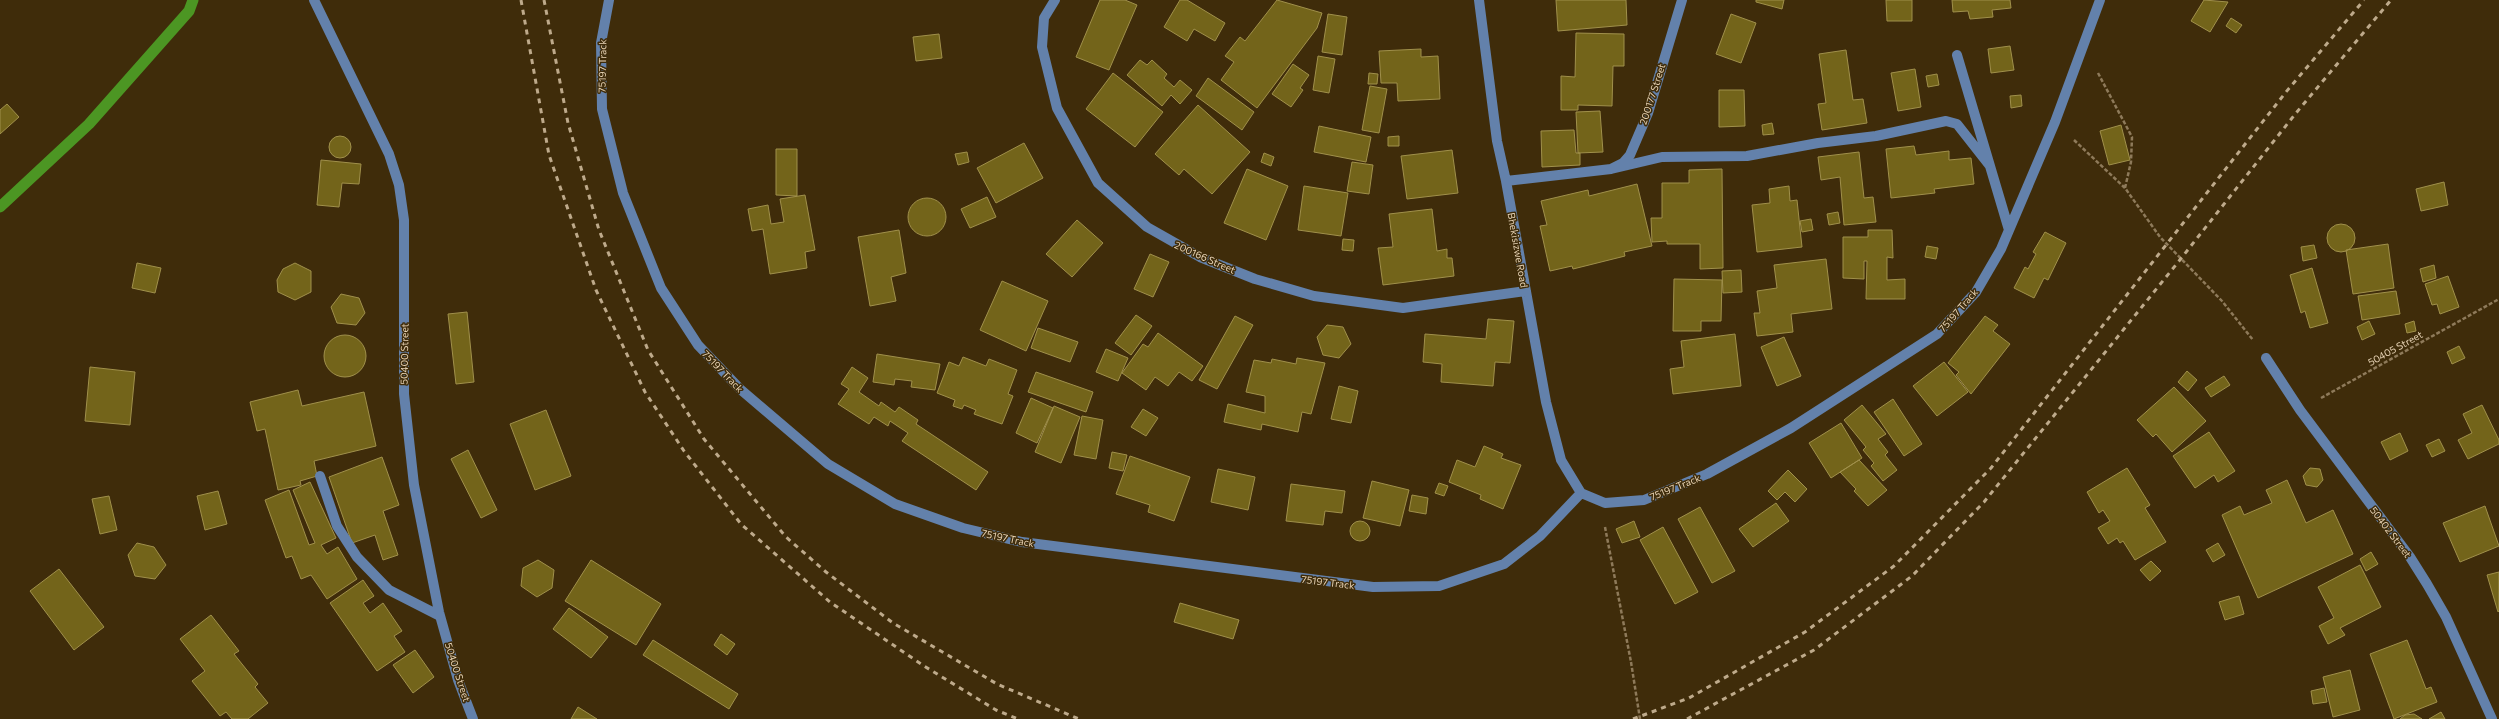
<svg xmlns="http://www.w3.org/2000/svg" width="2499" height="719" font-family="Commissioner,sans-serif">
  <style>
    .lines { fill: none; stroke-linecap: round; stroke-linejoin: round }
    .stream { stroke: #4c9623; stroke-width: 11 }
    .building { fill: #73641a; stroke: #a0904b }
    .path { stroke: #8e7a5a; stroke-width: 2.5; stroke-dasharray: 4 2; stroke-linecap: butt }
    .minor { stroke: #6381ab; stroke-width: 10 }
    .rail { stroke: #beaa8b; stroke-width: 3; stroke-dasharray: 5 5; stroke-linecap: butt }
    .path-bridge { stroke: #8e7a5a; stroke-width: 2.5; stroke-dasharray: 4 2; stroke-linecap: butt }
    .labels { text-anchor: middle; stroke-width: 3; stroke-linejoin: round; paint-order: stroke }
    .street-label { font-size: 10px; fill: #e7d3b5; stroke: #3f2c0a }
  </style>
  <rect width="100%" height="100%" fill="#3f2c0a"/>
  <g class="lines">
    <!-- stream -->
    <path class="stream" d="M0 207 89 124 189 11 193 0"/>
  </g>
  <!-- building -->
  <path class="building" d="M1100 0H1125L1137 5 1109 70 1076 57Z
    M1180 0H1187L1225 23 1215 41 1194 29 1187 41 1164 27Z
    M1277 0 1322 13 1317 28 1257 108 1221 80 1234 62 1225 56 1240 37 1245 41Z
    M1556 0H1626L1627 25 1558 31Z
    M1756 0H1784L1782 9 1756 2Z
    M1886 0H1912V21H1887Z
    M1952 0H2010L2011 8 1992 10 1993 17 1970 19 1968 11 1953 12Z
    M2204 0 2228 2 2210 32 2191 21Z
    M1328 14 1347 17 1342 55 1322 52Z
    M1731 14 1756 23 1741 63 1716 54Z
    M2231 18 2242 25 2236 33 2226 26Z
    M1576 33 1624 34V66H1613L1612 106 1578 105V110H1561V76L1575 77Z
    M939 34 942 58 916 61 913 37Z
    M2010 46 2014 70 1991 73 1988 49Z
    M1421 49V57L1438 56 1440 99 1398 101 1397 83H1381L1379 51Z
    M1846 50 1853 100 1863 99 1867 123 1822 130 1818 104 1826 103 1819 54Z
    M1318 56 1335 59 1329 93 1313 90Z
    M1140 60 1147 65 1152 60 1167 74 1164 78 1174 87 1180 80 1192 90 1180 104 1171 95 1162 106 1127 75Z
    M1293 64 1309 75 1300 88 1303 90 1291 107 1272 94Z
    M1915 69 1921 107 1898 111 1891 73Z
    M1113 73 1163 112 1135 147 1086 109Z
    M1369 73 1378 74 1377 84H1368Z
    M1937 74 1939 85 1928 87 1926 76Z
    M1208 78 1254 112 1242 130 1196 96Z
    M1370 86 1387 89 1379 133 1362 130Z
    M1719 90H1744L1745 126 1719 127Z
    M2021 95 2022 106 2011 108 2010 96Z
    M7 104 19 117 0 134V110Z
    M1198 105 1250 152 1212 194 1184 169 1179 175 1155 154Z
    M1600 111 1603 152 1578 153 1576 112Z
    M1772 123 1774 134 1763 135 1762 125Z
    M2121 125 2130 160 2109 165 2100 131Z
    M1319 126 1371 137 1366 162 1314 152Z
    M1574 130 1576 153H1580V165L1542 167 1541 131Z
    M1399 136V146H1388V137Z
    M329 147a11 11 0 1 1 22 0a11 11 0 1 1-22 0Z
    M1024 143 1043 178 996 203 977 168Z
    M1914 146 1916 155 1949 151V160L1971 158 1974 184 1934 189 1935 193 1891 198 1886 149Z
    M776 149H797V196L776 195Z
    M1452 150 1458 193 1407 199 1401 156Z
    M967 152 969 162 958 165 955 154Z
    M1859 152 1864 198 1873 197 1876 222 1844 225 1840 177 1821 180 1818 157Z
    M1264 153 1274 157 1271 166 1261 162Z
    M321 160 361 164 359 184 342 183 339 207 317 205Z
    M1352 162 1373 165 1369 194 1347 191Z
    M1247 169 1288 186 1266 240 1224 223Z
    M1722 169 1723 268 1700 269V244H1667V241L1652 242 1651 218H1662V183H1689V170Z
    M2444 182 2448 205 2421 211 2416 189Z
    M1637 184 1652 246 1624 252 1625 256 1573 269 1572 266 1550 271 1540 226 1547 225 1541 201 1588 190 1589 196Z
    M1304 186 1348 193 1341 236 1298 230Z
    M1789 186 1790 201 1797 200 1802 247 1757 252 1752 205 1770 203 1769 189Z
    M805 195 815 250 805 252 807 268 770 274 763 229 752 231 748 209 768 205 771 224 784 222 780 199Z
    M987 197 996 217 970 228 961 209Z
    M908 217a19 19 0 1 1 38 0a19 19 0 1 1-38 0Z
    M1432 209 1437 251 1447 249V258H1452L1454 276 1383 285 1378 248 1393 247 1389 214Z
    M1838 212 1840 223 1829 225 1827 214Z
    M1811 219 1813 230 1802 232 1800 221Z
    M1077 220 1103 243 1072 277 1046 254Z
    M2327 238a14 14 0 1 1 28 0a14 14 0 1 1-28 0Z
    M899 230 906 273 891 277 896 301 870 306 858 237Z
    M1868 230H1892L1893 258 1887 257V280L1905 279V299H1866L1867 261H1864V279L1843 278V237H1868Z
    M2045 232 2066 243 2048 280 2044 278 2034 298 2014 288 2025 267 2028 269 2036 254 2033 252Z
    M1343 239 1354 240 1353 251 1342 250Z
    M2388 244 2394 288 2353 294 2346 250Z
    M2314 245 2317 258 2303 261 2301 247Z
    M1927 246 1938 248 1936 259 1925 257Z
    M1150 254 1169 262 1153 297 1134 289Z
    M1826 259 1832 309 1791 314 1793 332 1757 336 1754 313H1760L1757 291 1777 288 1774 265Z
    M137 263 161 268 155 293 132 288Z
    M295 263 311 271V292L295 300 278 292 277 280 283 269Z
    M2434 265 2436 278 2423 282 2420 269Z
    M2312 268 2328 323 2310 328 2305 311 2301 313 2290 275Z
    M1741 270 1742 292 1723 293 1722 271Z
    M2448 276 2459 307 2440 314 2437 304 2432 305 2425 284Z
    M1674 279 1722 280 1721 321H1701V331H1673Z
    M1002 281 1048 301 1026 351 980 330Z
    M2396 291 2400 314 2362 320 2358 296Z
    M341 294 359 298 365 313 356 325 337 323 331 307Z
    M467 312 474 382 456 384 448 314Z
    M1136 315 1152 326 1131 355 1115 343Z
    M1235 316 1253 325 1217 389 1199 380Z
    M1985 316 1998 325 1993 331 2010 344 1971 394 1956 375 1959 372 1948 363Z
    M1488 319 1514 321 1510 363 1495 362 1493 386 1441 382 1442 364 1423 362 1425 334 1486 339Z
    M2369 321 2375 334 2362 340 2357 327Z
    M2414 321 2416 331 2407 333 2405 324Z
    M1327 325 1343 327 1351 344 1339 358 1323 355 1317 337Z
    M1038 328 1078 342 1070 362 1031 348Z
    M1158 333 1203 366 1192 381 1179 372 1168 386 1155 377 1146 390 1122 373 1143 344 1148 347Z
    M1735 334 1741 386 1673 394 1670 369 1684 367 1681 341Z
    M324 356a21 21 0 1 1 42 0a21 21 0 1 1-42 0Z
    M1784 337 1801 376 1777 386 1761 347Z
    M2459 346 2465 358 2452 364 2447 352Z
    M1106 349 1128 358 1118 381 1096 372Z
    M877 354 940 364 935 390 911 387 912 381 895 379 894 385 873 382Z
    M963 357 986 366 989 359 1017 370 1008 394 1013 396 1002 424 974 414 976 410 964 405 962 409 953 406 955 400 937 393 949 362 959 366Z
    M1297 358 1325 363 1311 414 1302 412 1298 432 1262 424 1261 430 1224 422 1228 404 1265 413V396L1246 392 1254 360 1271 363 1272 359 1296 364Z
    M1944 362 1968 392 1937 416 1913 386Z
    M90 367 135 372 130 425 85 421Z
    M852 367 868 378 859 392 879 406 881 402 895 412 899 407 918 420 916 424 988 472 976 490 902 441 908 433 890 421 888 426 874 417 869 424 838 404 849 389 841 384Z
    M2187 371 2197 380 2188 391 2178 382Z
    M1036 372 1093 392 1086 412 1028 392Z
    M2224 376 2230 385 2211 397 2205 388Z
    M1339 386 1358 391 1351 423 1331 419Z
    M2174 387 2206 421 2172 452 2156 434 2153 437 2137 420Z
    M298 390 302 406 364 392 376 446 314 461 317 476 300 481 301 485 278 490 265 429 257 431 250 402Z
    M1031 398 1053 408 1037 443 1016 433Z
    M1893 399 1922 444 1904 456 1874 412Z
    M1862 405 1886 434 1878 439 1888 452 1885 455 1897 470 1883 481 1871 466 1874 463 1863 450 1866 447 1844 420Z
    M2482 405 2499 440V444L2468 459 2458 440 2472 433 2463 414Z
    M1054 406 1080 417 1061 463 1035 452Z
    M1143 409 1158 418 1146 436 1131 427Z
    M546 410 571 476 535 490 510 424Z
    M1082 416 1103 420 1096 459 1074 455Z
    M1841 423 1862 458 1831 478 1809 443Z
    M2209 432 2235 471 2218 482 2214 475 2195 488 2173 456Z
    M2400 433 2408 451 2390 460 2381 442Z
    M2439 439 2445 451 2432 457 2426 445Z
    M1484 446 1503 454 1501 458 1521 465 1503 509 1480 499 1481 495 1449 482 1457 460 1475 467Z
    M468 450 497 510 481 518 451 459Z
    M1112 452 1127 455 1123 471 1109 468Z
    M1130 456 1190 477 1174 521 1148 512 1150 505 1116 494Z
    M382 457 399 505 383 511 398 555 383 560 375 535 352 543 329 477Z
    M1859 460 1887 490 1868 506 1854 491 1856 489 1840 472Z
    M2127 468 2150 505 2145 508 2166 542 2135 560 2123 541 2120 543 2117 538 2108 544 2098 528 2110 521 2103 510 2099 513 2087 492Z
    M2310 468 2320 469 2323 480 2317 487 2306 485 2303 476Z
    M1218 469 1255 477 1248 510 1211 502Z
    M1788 470 1807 489 1795 502 1785 492 1777 500 1768 491Z
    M2287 480 2306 523 2333 510 2353 554 2258 598 2222 515 2240 506 2244 515 2272 503 2266 490Z
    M1372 481 1409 490 1400 526 1363 518Z
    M310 482 336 538 321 545 327 554 338 547 357 579 327 599 311 575 301 579 292 556 286 558 265 500 289 490 309 545 315 543 293 490Z
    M1439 483 1448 486 1444 496 1435 493Z
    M1291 484 1345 491 1342 513 1325 511 1323 525 1286 521Z
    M218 491 227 524 205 530 197 496Z
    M1412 495 1428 498 1426 514 1409 511Z
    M109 496 117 530 100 534 92 499Z
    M1776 503 1789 521 1753 547 1739 529Z
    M2485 506 2499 546 2460 562 2443 523Z
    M1700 507 1735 571 1712 583 1678 519Z
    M1350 531a10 10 0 1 1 20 0a10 10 0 1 1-20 0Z
    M1634 521 1640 537 1622 543 1616 529Z
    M1663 527 1698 592 1675 604 1640 540Z
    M137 543 154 547 166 565 155 579 135 576 128 555Z
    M2218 543 2225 555 2213 562 2206 550Z
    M2371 552 2378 564 2366 571 2360 559Z
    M538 560 554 570 552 588 537 597 521 586 523 568Z
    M591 560 661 604 636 645 565 601Z
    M2151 561 2161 571 2150 581 2140 570Z
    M2360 565 2381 607 2340 628 2345 635 2328 644 2319 626 2334 618 2318 587Z
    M59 569 104 627 74 650 30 591Z
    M2499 572V611L2498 612 2487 575Z
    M363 580 374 596 363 603 370 613 383 603 402 631 394 636 405 652 377 671 330 603Z
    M2239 596 2244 614 2225 620 2219 602Z
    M1180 603 1239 620 1233 639 1174 622Z
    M569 608 608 637 591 658 553 629Z
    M211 615 239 651 234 654 258 684 255 687 268 703 248 719H232L226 712 220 716 192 681 205 671 180 639Z
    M721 634 735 644 727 655 714 645Z
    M653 640 738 694 729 709 643 655Z
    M2407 640 2426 689 2431 687 2437 702 2394 719 2370 654Z
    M415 650 434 677 413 693 393 665Z
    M2350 670 2360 710 2333 717 2323 677Z
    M2324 688 2327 702 2313 704 2311 691Z
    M578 707 597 719H571Z
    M2441 712 2445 719H2429Z
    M2414 714 2422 719H2400L2405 715Z"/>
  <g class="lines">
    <!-- path -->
    <path class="path" d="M2098 73 2132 137 2131 162 2125 188
      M2074 140 2125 188 2160 237 2222 301 2253 340
      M2321 398 2499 299
      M1605 527 1631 662"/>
    <!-- minor -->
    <path class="minor" d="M314 0 389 154 399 185 404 220V394L414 485 439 612 458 680 473 719
      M609 0 601 43 602 109 623 193 661 288 698 345 740 389 828 464 895 504 963 528 1022 542 1373 587 1439 586 1504 564 1540 536 1581 493
      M1055 0 1044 18 1042 47 1057 108 1098 183 1147 227 1200 257 1255 279 1314 296 1403 308 1526 291
      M1479 0 1497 141 1506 181 1546 402 1561 460 1581 493
      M1957 55 2009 230
      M1611 169 1662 157 1747 156 1818 143 1876 136 1946 121 1957 124 1990 166
      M1506 181 1611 169 1623 163 1630 155 1648 113 1682 0
      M2266 358 2300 410 2410 557 2427 584 2446 617 2492 719
      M320 476 337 526 357 557 389 590 440 616
      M1581 493 1605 503 1644 500 1707 474 1791 428 1937 334 1976 292 2001 249 2055 122 2100 0"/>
    <!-- rail -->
    <path class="rail" d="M521 0 549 155 596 290 645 392 684 451 741 524 830 602 924 666 996 710 1018 719
      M544 0 568 123 599 230 648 350 704 439 786 537 826 572 893 623 997 684 1079 719
      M1633 719 1689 698 1805 632 1894 566 1991 468 2286 92 2364 0
      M1687 719 1814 650 1912 576 1984 502 2179 261 2296 113 2391 0"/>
    <!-- path-bridge -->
    <path class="path-bridge" d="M1631 662 1640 719"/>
  </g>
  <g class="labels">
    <!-- street labels -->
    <g class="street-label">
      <text transform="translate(602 66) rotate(-89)" y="4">75197 Track</text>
      <text transform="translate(1652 94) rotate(-72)" y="4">200177 Street</text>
      <text transform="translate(1518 250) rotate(80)" y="4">Bhekisizwe Road</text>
      <text transform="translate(1205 257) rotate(24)" y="4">200166 Street</text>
      <text transform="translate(1958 310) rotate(-49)" y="4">75197 Track</text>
      <text transform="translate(2395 348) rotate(-29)" y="4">50405 Street</text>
      <text transform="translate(404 354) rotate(-89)" y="4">50400 Street</text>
      <text transform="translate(723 371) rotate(46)" y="4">75197 Track</text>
      <text transform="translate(1675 487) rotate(-22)" y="4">75197 Track</text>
      <text transform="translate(2391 532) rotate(53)" y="4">50402 Street</text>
      <text transform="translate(1008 538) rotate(12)" y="4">75197 Track</text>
      <text transform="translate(1328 582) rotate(7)" y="4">75197 Track</text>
      <text transform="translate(458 672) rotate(72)" y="4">50400 Street</text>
    </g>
  </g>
</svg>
